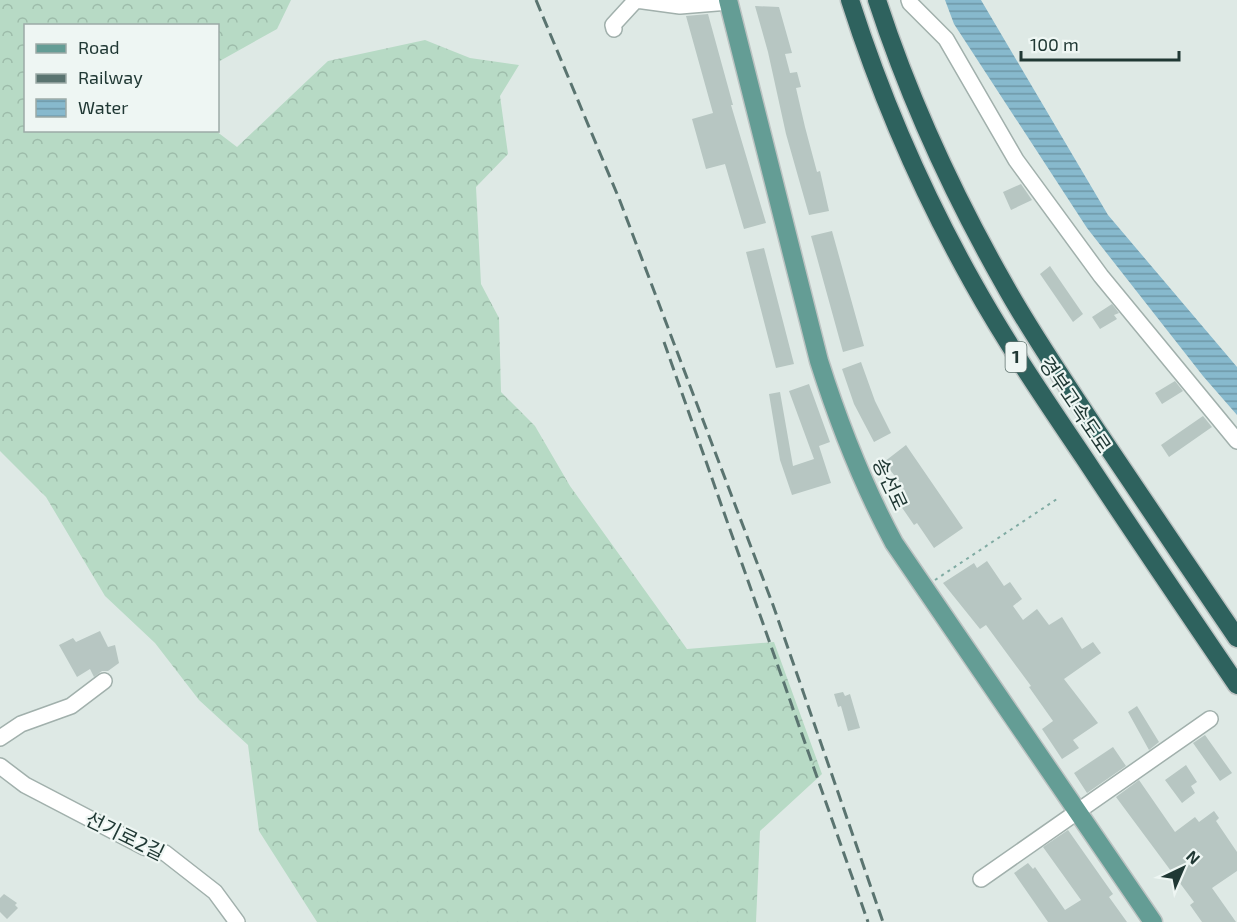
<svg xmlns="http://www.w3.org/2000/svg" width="1237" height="922" font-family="'Exo 2','Noto Sans KR',sans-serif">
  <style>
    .forest { fill: url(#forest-crowns) }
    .water { fill: url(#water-rules) }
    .building { fill: #b7c6c2 }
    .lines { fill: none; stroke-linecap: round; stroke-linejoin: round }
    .minor-casing { stroke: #a1b0ac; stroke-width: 18 }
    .major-casing { stroke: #bcc3c2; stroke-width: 21 }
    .highway-casing { stroke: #bcc3c2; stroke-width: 21 }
    .path { stroke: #80aba3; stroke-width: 2; stroke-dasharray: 3 4.5; stroke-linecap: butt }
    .minor { stroke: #fff; stroke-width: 15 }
    .major { stroke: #649d95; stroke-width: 18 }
    .highway { stroke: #2e625e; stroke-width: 18 }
    .rail { stroke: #5a7470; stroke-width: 3; stroke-dasharray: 12 6; stroke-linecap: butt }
    .labels { text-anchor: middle; stroke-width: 4.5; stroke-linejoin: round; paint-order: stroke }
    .shield { fill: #eef6f3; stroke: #5e716d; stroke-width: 1.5 }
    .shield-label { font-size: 18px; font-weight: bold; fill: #203834 }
    .street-label { font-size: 20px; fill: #203834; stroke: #eef6f3 }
  </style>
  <defs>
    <pattern id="forest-crowns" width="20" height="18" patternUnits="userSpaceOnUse" patternTransform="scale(1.5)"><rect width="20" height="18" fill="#b7dac5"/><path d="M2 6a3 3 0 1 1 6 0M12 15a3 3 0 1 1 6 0" fill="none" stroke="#9dbcaa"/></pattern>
    <pattern id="water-rules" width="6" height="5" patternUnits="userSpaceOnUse" patternTransform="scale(1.5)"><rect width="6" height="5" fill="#87b9cd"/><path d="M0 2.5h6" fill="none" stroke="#6e97a7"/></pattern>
  </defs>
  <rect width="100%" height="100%" fill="#dee9e5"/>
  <!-- forest -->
  <path class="forest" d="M0 0H291L277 29 218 62V26H26V130L216 131 237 147 328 61 425 40 470 58 519 65 500 96 508 154 476 187 481 284 499 318 501 392 535 426 570 486 687 649 774 642 822 774 760 831 756 922H317L259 831 248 745 199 700 155 643 105 596 46 497 0 451Z"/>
  <!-- water -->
  <path class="water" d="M945 0H981L1108 215 1237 367V415L1203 376 1087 228 954 24Z"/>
  <!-- building -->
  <path class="building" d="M755 6 779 7 792 53 785 54 790 73 797 72 801 87 796 88 805 127 817 172 820 171 829 211 809 215 786 134 768 52Z
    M708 14 733 105H731L766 223 744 229 725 164 706 169 692 119 713 113 686 16Z
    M1021 184 1032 200 1011 210 1003 192Z
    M832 231 864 346 843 352 811 236Z
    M764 248 794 364 776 368 746 252Z
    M1050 266 1083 314 1073 322 1040 274Z
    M1112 304 1119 313 1114 315 1117 319 1100 329 1092 317Z
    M861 362 875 401 891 433 874 442 854 404 842 369Z
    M1175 381 1183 391 1162 404 1155 393Z
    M809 384 830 442 819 446 831 483 792 495 780 460 769 394 780 392 793 466 814 459 789 391Z
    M1203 416 1212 427 1169 457 1161 445Z
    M906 445 963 528 934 548 917 523 914 525 894 496 904 488 884 462Z
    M987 561 1004 586 1010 582 1022 599 1013 606 1023 620 1037 609 1049 625 1062 617 1082 649 1093 642 1101 653 1064 679 1098 723 1073 740 1079 748 1062 759 1042 729 1053 721 1029 687 1031 686 986 625 980 629 943 583 974 563 977 568Z
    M100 631 108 647 115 645 119 663 108 671H102L94 677 90 669 77 677 59 645 73 638 76 642Z
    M843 692 845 696 850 694 860 728 848 731 841 706 838 707 834 694Z
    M1137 706 1159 742 1149 750 1128 712Z
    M1205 735 1232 773 1220 781 1193 743Z
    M1113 747 1126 766 1087 793 1074 773Z
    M1186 765 1197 782 1191 786 1195 793 1182 803 1165 780Z
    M1139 780 1175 832 1195 817 1199 822 1214 811 1219 818 1216 821 1237 852V871L1212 888 1236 922H1202L1190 905 1194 902 1116 797Z
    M1068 830 1113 894 1109 897 1127 922H1048L1014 873 1028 863 1033 869 1035 867 1065 910 1081 900 1043 847Z
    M4 894 17 903 15 905 18 908 7 919 0 912V898Z"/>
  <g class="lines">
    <!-- minor casing -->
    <g class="minor-casing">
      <path id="minor" d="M909 0 910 3 946 39 1016 160 1101 276 1237 441
        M614 29 613 25 636 0 680 6 729 2
        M0 738 21 724 71 706 104 681
        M0 766 25 785 144 847 165 853 215 892 237 922
        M981 879 1210 719"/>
    </g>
    <!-- major casing -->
    <g class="major-casing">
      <path id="major" d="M728 0 819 361C839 424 863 485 894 543L1153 922"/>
    </g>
    <!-- highway casing -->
    <g class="highway-casing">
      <path id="highway" d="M850 0C881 97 923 194 973 283 1007 344 1046 401 1085 459 1135 535 1186 610 1237 685
        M877 0C909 98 952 192 1003 282 1031 333 1065 382 1097 431 1144 501 1190 569 1237 638"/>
    </g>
    <!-- path -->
    <path class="path" d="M935 580 1060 497"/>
    <!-- minor -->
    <use href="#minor" class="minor"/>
    <!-- major -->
    <use href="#major" class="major"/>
    <!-- highway -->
    <use href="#highway" class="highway"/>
    <!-- rail -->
    <path class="rail" d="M536 0 620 201 773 605 883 922
      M664 342 868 922"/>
  </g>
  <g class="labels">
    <!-- shield labels -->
    <rect class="shield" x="1005.5" y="342" width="21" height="30" rx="4.5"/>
    <g class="shield-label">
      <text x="1016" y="363">1</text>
    </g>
    <!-- street labels -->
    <g class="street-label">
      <text transform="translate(1075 405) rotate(56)" y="7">경부고속도로</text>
      <text transform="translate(890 484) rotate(65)" y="7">송선로</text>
      <text transform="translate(125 836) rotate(26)" y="7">선기로2길</text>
    </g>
  </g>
  <!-- legend -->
  <rect x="24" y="24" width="195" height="108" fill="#eef6f3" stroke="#9caaa7" stroke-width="1.5"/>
  <rect x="36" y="44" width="30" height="9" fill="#649d95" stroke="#9caaa7" stroke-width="1.5"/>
  <text x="78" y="54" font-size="18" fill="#203834">Road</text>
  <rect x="36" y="74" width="30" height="9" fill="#5a7470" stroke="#9caaa7" stroke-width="1.5"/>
  <text x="78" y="84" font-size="18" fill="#203834">Railway</text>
  <rect x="36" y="99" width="30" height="18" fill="url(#water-rules)" stroke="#9caaa7" stroke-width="1.5"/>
  <text x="78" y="114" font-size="18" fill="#203834">Water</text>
  <!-- north arrow -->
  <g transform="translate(1183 868) rotate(44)" stroke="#eef6f3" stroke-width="4.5" paint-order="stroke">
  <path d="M0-4.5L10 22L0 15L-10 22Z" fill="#203834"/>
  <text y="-9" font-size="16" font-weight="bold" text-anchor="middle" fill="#203834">N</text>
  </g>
  <!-- scale -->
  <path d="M1021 51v9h158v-9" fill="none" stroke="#203834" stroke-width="3"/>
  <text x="1030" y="51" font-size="18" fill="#203834" stroke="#eef6f3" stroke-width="4.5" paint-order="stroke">100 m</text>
</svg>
